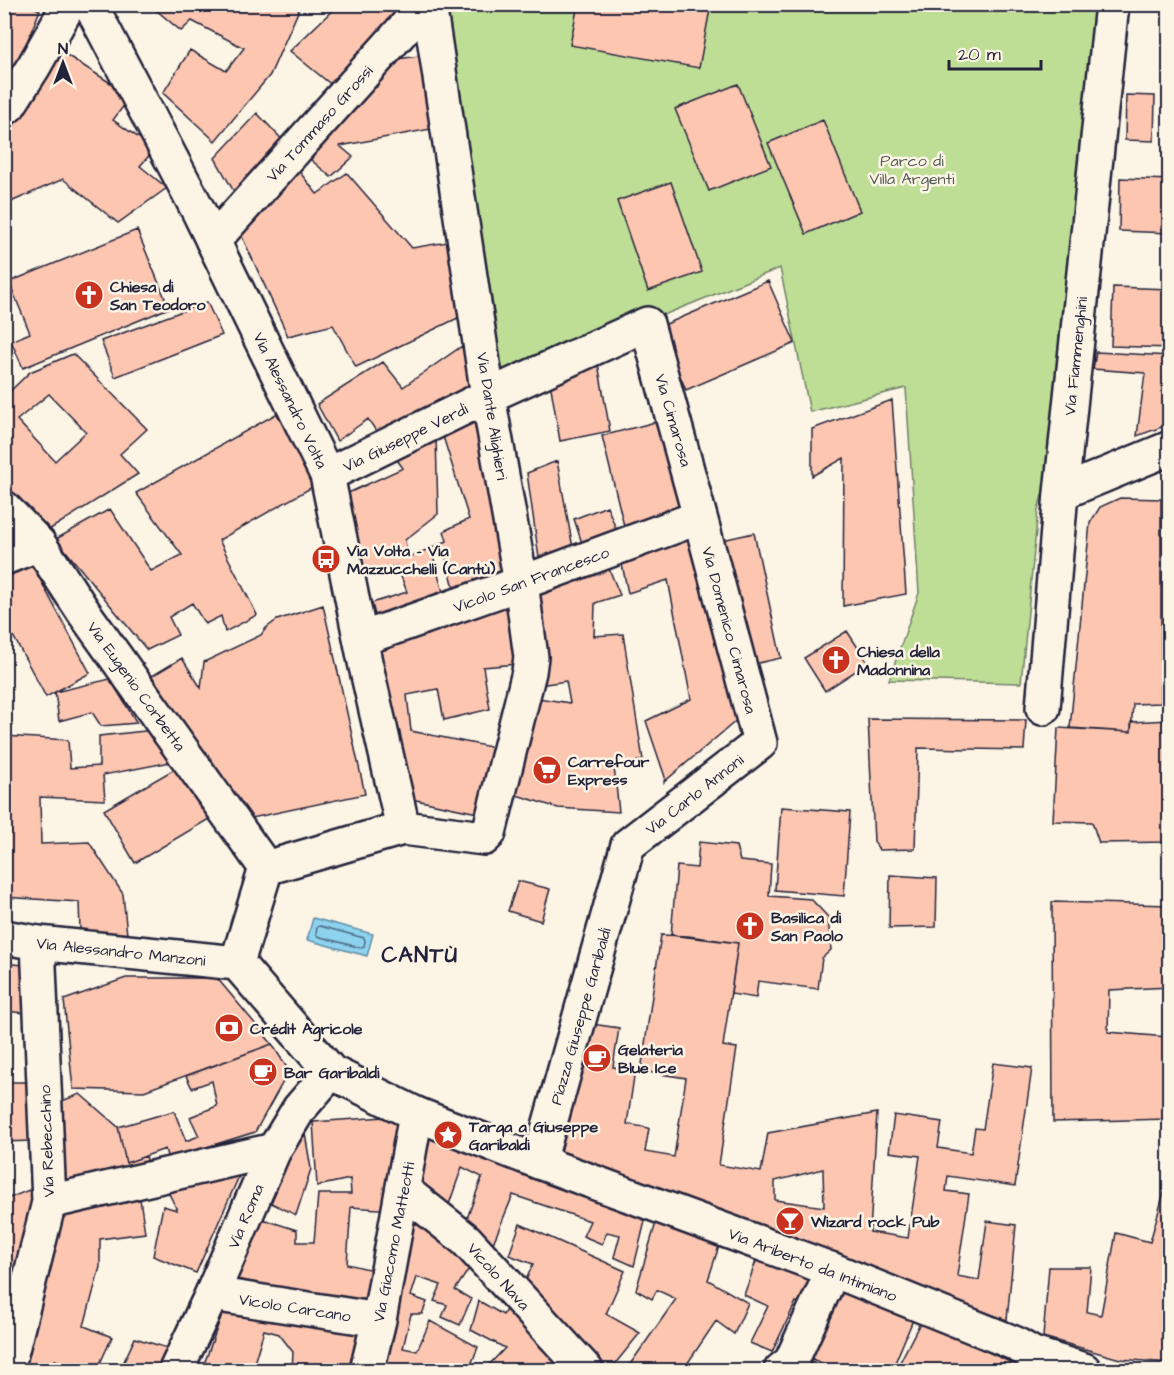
<svg xmlns="http://www.w3.org/2000/svg" width="1174" height="1375" font-family="'Architects Daughter',sans-serif">
  <style>
    .green { fill: #bede96; stroke: #708068; stroke-width: 1.5 }
    .water { fill: #8dd2ee; stroke: #628ca6; stroke-width: 1.5 }
    .lines { fill: none; stroke-linecap: round; stroke-linejoin: round }
    .shore { stroke: #4d6883; stroke-width: 1.5 }
    .building { fill: #fdc6b1; stroke: #22223b; stroke-width: 1.5; fill-rule: evenodd }
    .street-casing { stroke: #22223b; stroke-width: 38 }
    .secondary-casing { stroke: #22223b; stroke-width: 38 }
    .street { stroke: #fcf5e5; stroke-width: 33 }
    .secondary { stroke: #fcf5e5; stroke-width: 33 }
    .labels { text-anchor: middle; stroke-width: 5; stroke-linejoin: round; paint-order: stroke }
    .street-label { font-size: 16px; fill: #22223b; stroke: #fcf5e5 }
    .park-label { font-size: 16px; fill: #515a56; stroke: #fcf5e5 }
    .poi-label { font-size: 16px; font-weight: bold; fill: #22223b; stroke: #fcf5e5; text-anchor: start }
    .district-label { font-size: 22px; font-weight: bold; letter-spacing: 1.5px; fill: #22223b; stroke: #fcf5e5 }
  </style>
  <rect width="100%" height="100%" fill="#fcf5e5"/>
  <filter id="ink" filterUnits="userSpaceOnUse"><feTurbulence type="fractalNoise" baseFrequency=".0167" numOctaves="2"/><feDisplacementMap in="SourceGraphic" scale="12" xChannelSelector="R" yChannelSelector="G"/><feConvolveMatrix kernelMatrix="1 2 1 2 8 2 1 2 1" color-interpolation-filters="sRGB"/></filter>
  <g filter="url(#ink)">
    <!-- green -->
    <path class="green" d="M443 5H1095L1048 474 1038 510 1021 683 889 680 919 593 906 388 810 412 780 268 495 383Z"/>
    <!-- water -->
    <path class="water" d="M313 918 373 934 367 956 307 940Z"/>
    <g class="lines">
      <!-- shore -->
      <path class="shore" d="M320 926 364 938 365 940 364 947 361 948 317 936 316 933 317 927Z"/>
    </g>
    <!-- building -->
    <path class="building" d="M4 4H26L40 10 15 71 4 67Z
      M149 4H299L301 5 270 75 215 141 163 93 190 50 226 71 244 48 192 21 181 31Z
      M339 4H414L339 91 290 51Z
      M578 4H711L699 68 570 45Z
      M54 47 131 96 113 120 155 149 140 166 167 188 118 223 63 179 4 205V131L13 127Z
      M419 56 431 129 340 146 353 157 331 177 303 153 352 92 377 87 375 62Z
      M738 84 771 166 709 191 675 109Z
      M1126 95 1155 96 1154 141 1125 140Z
      M257 113 291 149 241 204 215 158Z
      M823 120 860 211 806 234 768 143Z
      M294 165 317 194 347 173 412 248 453 241 462 316 356 367 333 325 288 336 238 228Z
      M1120 178 1170 180V233L1119 231Z
      M671 182 702 272 648 291 617 201Z
      M137 230 169 308 23 368 11 341 30 333 9 282Z
      M768 281 795 343 686 390 659 327Z
      M1113 287 1170 289V348L1111 346Z
      M207 302 222 335 115 377 101 341Z
      M462 346 474 398 382 440 368 419 337 441 317 404 383 362 403 387Z
      M1096 352 1170 356V424L1137 436 1145 373 1093 369Z
      M73 354 147 429 120 454 138 474 44 533 4 494V397L30 372ZM49 394 86 432 55 461 17 420Z
      M597 358 610 431 560 441 549 376Z
      M892 400 906 594 843 606 844 458 812 476V429Z
      M283 410 316 485 219 540 257 615 225 632 221 616 205 624 192 603 169 617 178 635 147 650 56 539 110 509 151 571 182 555 136 493Z
      M482 413 513 577 456 595 444 550 433 556 444 596 377 624 372 603 407 592 397 566 362 574 344 495 403 468 392 453 436 436 438 514 405 540 408 558 447 541 444 531 469 519 441 430Z
      M663 420 688 519 626 534 602 436Z
      M557 461 573 548 539 558 527 473Z
      M1120 498 1161 499V703L1133 704 1131 732 1070 728 1090 523 1100 507Z
      M607 506 618 534 583 546 574 519Z
      M695 528 737 720 664 782 665 777 646 721 691 699 668 580 628 593 619 550Z
      M754 533 781 658 749 665 722 540Z
      M28 557 90 673 46 697 4 619V569Z
      M604 557 620 595 595 603 594 636 623 634 643 760 614 767 619 812 558 808 507 792 532 697 570 703 566 681 538 685 541 655V584Z
      M501 604 519 615 517 664 483 667 490 709 444 720 438 689 407 695 411 731 491 747 487 798V815L402 797 379 648Z
      M323 605 365 794 242 820 152 676 182 658 201 688 204 662 261 635 266 628 277 620Z
      M847 631 868 663 825 691 804 658Z
      M110 679 137 723 101 726 92 712 59 721 55 692Z
      M868 719 1026 720 1024 750 918 748 915 849 879 850 874 841Z
      M1170 720V842L1099 843 1092 822 1053 821 1058 728 1131 732V722Z
      M154 730 176 761 103 775 105 800 40 797 41 844 89 842 123 894 127 935 80 930 79 902 4 897V736L68 740 70 768 99 766V736Z
      M183 764 214 816 135 863 104 810Z
      M781 807 850 812 844 896 775 890Z
      M699 842 736 846 740 861 771 864 769 896 811 899 828 917 831 950 822 958 818 989 758 981 756 998 731 994 738 943 671 935 677 866 697 868Z
      M890 875 937 878 936 927 889 928Z
      M518 881 550 889 541 921 508 911Z
      M1052 902 1170 905V987L1109 990 1108 1032 1167 1037V1119L1053 1122Z
      M661 935 688 936 738 943 723 1046 737 1048 719 1165 761 1172 768 1133 877 1113 870 1232 908 1238 920 1156 889 1152 894 1115 942 1122 938 1148 971 1153 975 1128 983 1129 993 1063 1032 1068 1015 1186 948 1176 946 1191 969 1194 957 1276 979 1280 987 1221 1016 1225 1007 1320 559 1159 592 1024 619 1028 613 1067 635 1070 627 1124 649 1128 645 1152 674 1157 686 1078 641 1071ZM823 1169 824 1207 775 1200V1181Z
      M4 963 23 965 25 1013 4 1011Z
      M126 978H217L272 1044 144 1091 73 1089 64 1000Z
      M272 1044 289 1071 255 1132 168 1159 165 1149 126 1163 118 1127 174 1111 186 1141 199 1136 190 1117 217 1106 212 1081 192 1088 186 1076Z
      M4 1082H30L31 1141 4 1142Z
      M80 1094 118 1127 126 1163 146 1156 150 1169 69 1194 57 1166 54 1104Z
      M399 1116 392 1210 351 1207 347 1264 377 1271 373 1305 235 1279 262 1219 297 1230V1242H314L318 1194H351L350 1179 317 1186 313 1122Z
      M303 1122 311 1169 296 1215 269 1202Z
      M427 1127 648 1209 634 1266 614 1257 620 1235 607 1232 602 1244 583 1236 590 1221 513 1195 491 1248 465 1224 482 1177 462 1167 447 1210 414 1188Z
      M1170 1171V1363L1120 1359 1043 1337 1049 1267H1091L1087 1312 1101 1315 1116 1233 1150 1242Z
      M240 1174 196 1273 153 1256 163 1206 177 1210 164 1183Z
      M138 1185 145 1233 100 1239V1267L84 1326 112 1337 97 1370H81L55 1360 50 1370H18L57 1207Z
      M34 1188V1232L4 1351V1200Z
      M658 1216 722 1237 708 1280 748 1303 734 1334 716 1321 683 1370H626L676 1299 657 1290 652 1299 636 1290Z
      M429 1219 474 1261 455 1290 471 1299 460 1325 442 1317 447 1305 434 1301 441 1285 417 1277 411 1296 427 1302 422 1314H411L403 1348 417 1351 430 1321 478 1347 469 1370H380L410 1220Z
      M520 1224 625 1271 606 1314 640 1333 610 1370H601L523 1287 533 1264 509 1255Z
      M760 1250 823 1274 808 1306 796 1302 772 1352 750 1343 768 1306 744 1295Z
      M836 1282 915 1315 892 1370H840L804 1356Z
      M479 1301 503 1315 510 1302 565 1370H484L505 1348 471 1330Z
      M225 1306 368 1327 360 1370H292L293 1352 279 1334 264 1330 252 1370H209L203 1367Z
      M921 1321 1012 1363 1011 1370H896Z
      M135 1338 167 1348 156 1370H120Z"/>
    <g class="lines">
      <!-- street casing -->
      <g class="street-casing">
        <path id="street" d="M4 109 9 105 34 66 69 4
          M213 241 426 4
          M327 475 488 396 647 324 700 517 760 743 628 845 539 1162
          M1061 493 1170 448
          M4 508 39 544 85 614 266 868
          M4 558 39 544
          M361 639 521 583 700 517
          M1043 708 1061 493 1112 4
          M403 1190 466 1240 586 1370
          M49 1202 274 1150
          M212 1294 379 1320
          M7 1370 49 1202 38 943
          M367 1370 379 1320 416 1114
          M781 1370 791 1362 833 1270"/>
      </g>
      <!-- secondary casing -->
      <g class="secondary-casing">
        <path id="secondary" d="M90 4 198 210 327 475 365 662 403 828
          M4 937 38 943 237 963
          M237 963 266 868 403 828 484 838 489 833 529 672 531 657 521 583 488 396 429 4
          M237 963 331 1072 416 1114 539 1162 833 1270 1014 1343 1033 1354 1084 1370
          M176 1370 212 1294 274 1150 299 1109 331 1072"/>
      </g>
      <!-- street -->
      <use href="#street" class="street"/>
      <!-- secondary -->
      <use href="#secondary" class="secondary"/>
    </g>
  </g>
  <!-- icons -->
  <defs>
    <g id="church-disc" transform="scale(1.5)"><circle r="9.5" fill="#c8321e" stroke="#fcf5e5"/><path d="M-1.2-6h2.4v3.5h3.3v2.4h-3.3V6h-2.4V-.1h-3.3v-2.4h3.3Z" fill="#fff"/></g>
    <g id="bus-disc" transform="scale(1.5)"><circle r="9.5" fill="#c8321e" stroke="#fcf5e5"/><path d="M-5-6H5V4H4V6H2V4H-2V6H-4V4H-5ZM-3.5-4V0h7V-4ZM-3.5 1.2v1.5H-2V1.2ZM2 1.2v1.5H3.5V1.2Z" fill="#fff"/></g>
    <g id="supermarket-disc" transform="scale(1.5)"><circle r="9.5" fill="#c8321e" stroke="#fcf5e5"/><path d="M-6-5.5h2.5l.6 2H6L4.5 2H-2.5L-4.4-4H-6ZM-1.5 3.2a1.3 1.3 0 1 0 .1 0ZM3 3.2a1.3 1.3 0 1 0 .1 0Z" fill="#fff"/></g>
    <g id="bank-disc" transform="scale(1.5)"><circle r="9.5" fill="#c8321e" stroke="#fcf5e5"/><path d="M-6-4H6V4H-6ZM0-2.3a2.3 2.3 0 1 0 0 4.6a2.3 2.3 0 1 0 0-4.6Z" fill="#fff"/></g>
    <g id="cafe-disc" transform="scale(1.5)"><circle r="9.5" fill="#c8321e" stroke="#fcf5e5"/><path d="M-5.5-4.5H6V0H3Q3 3.5 0 3.5H-2.5Q-5.5 3.5-5.5 0ZM3-3.2v2h1.7v-2ZM-6 4.5H4V6H-6Z" fill="#fff"/></g>
    <g id="sight-disc" transform="scale(1.5)"><circle r="9.5" fill="#c8321e" stroke="#fcf5e5"/><path d="M0-6L1.8-2.2L6-1.7L2.9 1.2L3.7 5.4L0 3.3L-3.7 5.4L-2.9 1.2L-6-1.7L-1.8-2.2Z" fill="#fff"/></g>
    <g id="bar-disc" transform="scale(1.5)"><circle r="9.5" fill="#c8321e" stroke="#fcf5e5"/><path d="M-6-5H6L.8 .8V4.5H3.5V6h-7V4.5H-.8V.8Z" fill="#fff"/></g>
  </defs>
  <g fill-rule="evenodd">
    <use href="#church-disc" x="89" y="295"/>
    <use href="#bus-disc" x="326" y="559"/>
    <use href="#church-disc" x="836" y="660"/>
    <use href="#supermarket-disc" x="547" y="770"/>
    <use href="#church-disc" x="750" y="926"/>
    <use href="#bank-disc" x="229" y="1028"/>
    <use href="#cafe-disc" x="597" y="1058"/>
    <use href="#cafe-disc" x="263" y="1072"/>
    <use href="#sight-disc" x="448" y="1135"/>
    <use href="#bar-disc" x="790" y="1221"/>
  </g>
  <g class="labels">
    <!-- street labels -->
    <g class="street-label">
      <text transform="translate(319 123) rotate(-48)" y="6">Via Tommaso Grossi</text>
      <text transform="translate(1075 356) rotate(-84)" y="6">Via Fiammenghini</text>
      <text transform="translate(291 400) rotate(64)" y="6">Via Alessandro Volta</text>
      <text transform="translate(493 416) rotate(81)" y="6">Via Dante Alighieri</text>
      <text transform="translate(674 420) rotate(74)" y="6">Via Cimarosa</text>
      <text transform="translate(405 437) rotate(-26)" y="6">Via Giuseppe Verdi</text>
      <text transform="translate(531 579) rotate(-20)" y="6">Vicolo San Francesco</text>
      <text transform="translate(730 630) rotate(75)" y="6">Via Domenico Cimarosa</text>
      <text transform="translate(137 686) rotate(54)" y="6">Via Eugenio Corbetta</text>
      <text transform="translate(694 794) rotate(-38)" y="6">Via Carlo Annoni</text>
      <text transform="translate(121 951) rotate(6)" y="6">Via Alessandro Manzoni</text>
      <text transform="translate(580 1016) rotate(-74)" y="6">Piazza Giuseppe Garibaldi</text>
      <text transform="translate(46 1141) rotate(-92)" y="6">Via Rebecchino</text>
      <text transform="translate(245 1216) rotate(-67)" y="6">Via Roma</text>
      <text transform="translate(393 1242) rotate(-79)" y="6">Via Giacomo Matteotti</text>
      <text transform="translate(813 1264) rotate(21)" y="6">Via Ariberto da Intimiano</text>
      <text transform="translate(499 1276) rotate(48)" y="6">Vicolo Nava</text>
      <text transform="translate(295 1307) rotate(9)" y="6">Vicolo Carcano</text>
    </g>
    <!-- park labels -->
    <g class="park-label">
      <text x="912" y="166">Parco di<tspan x="912" dy="18">Villa Argenti</tspan></text>
    </g>
    <!-- poi labels -->
    <g class="poi-label">
      <text x="110" y="292">Chiesa di<tspan x="110" dy="18">San Teodoro</tspan></text>
      <text x="347" y="556">Via Volta - Via<tspan x="347" dy="18">Mazzucchelli (Cantù)</tspan></text>
      <text x="857" y="657">Chiesa della<tspan x="857" dy="18">Madonnina</tspan></text>
      <text x="568" y="767">Carrefour<tspan x="568" dy="18">Express</tspan></text>
      <text x="771" y="923">Basilica di<tspan x="771" dy="18">San Paolo</tspan></text>
      <text x="250" y="1034">Crédit Agricole</text>
      <text x="618" y="1055">Gelateria<tspan x="618" dy="18">Blue Ice</tspan></text>
      <text x="284" y="1078">Bar Garibaldi</text>
      <text x="469" y="1132">Targa a Giuseppe<tspan x="469" dy="18">Garibaldi</tspan></text>
      <text x="811" y="1227">Wizard rock Pub</text>
    </g>
    <!-- district labels -->
    <g class="district-label">
      <text x="420" y="962">CANTÙ</text>
    </g>
  </g>
  <!-- margin -->
  <rect width="1174" height="1375" fill="none" stroke="#fcf5e5" stroke-width="24"/>
  <rect x="12" y="12" width="1150" height="1351" fill="none" stroke="#22223b" stroke-width="2" filter="url(#ink)"/>
  <!-- north arrow -->
  <g transform="translate(63 63)" stroke="#fcf5e5" stroke-width="4.5" paint-order="stroke">
  <path d="M0-4.5L10 22L0 15L-10 22Z" fill="#22223b"/>
  <text y="-9" font-size="16" font-weight="bold" text-anchor="middle" fill="#22223b">N</text>
  </g>
  <!-- scale -->
  <path d="M949 60v9h92v-9" fill="none" stroke="#22223b" stroke-width="3"/>
  <text x="958" y="60" font-size="18" fill="#22223b" stroke="#fcf5e5" stroke-width="4.5" paint-order="stroke">20 m</text>
</svg>
